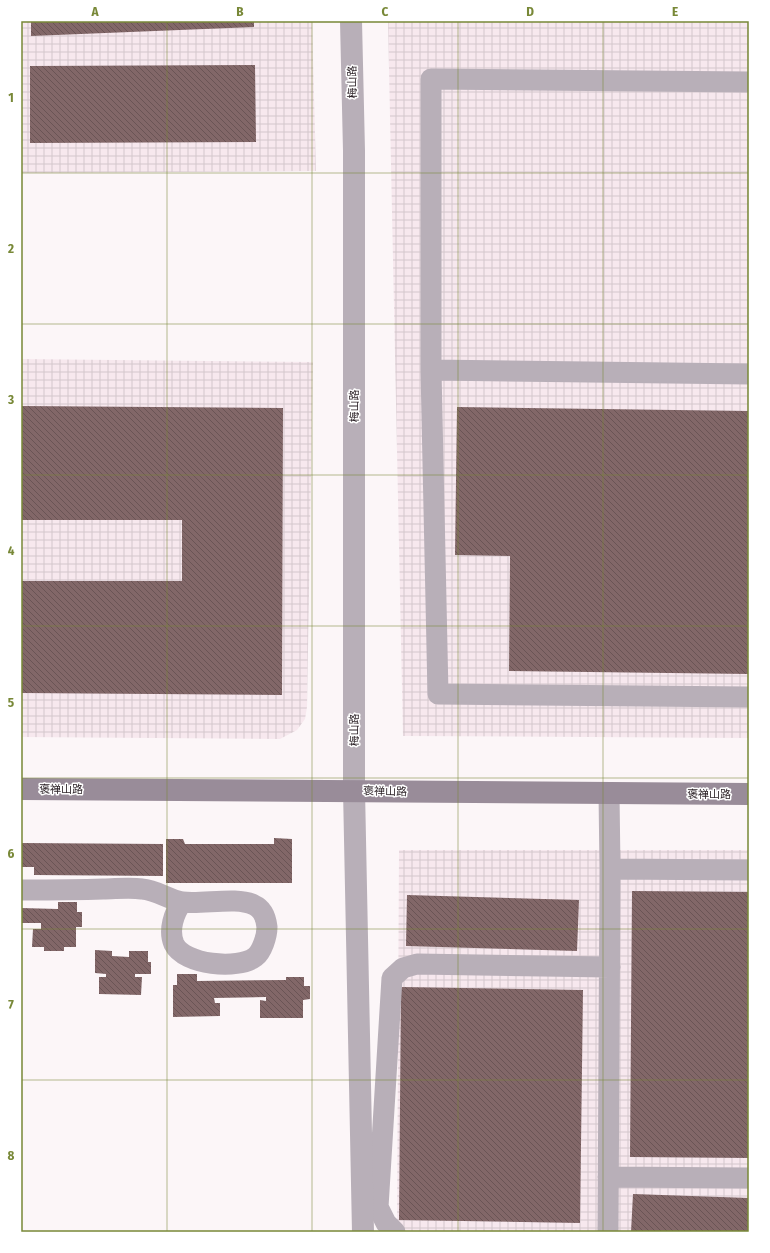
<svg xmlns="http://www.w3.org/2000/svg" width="770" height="1253" font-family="'Fira Sans Condensed','Noto Sans SC',sans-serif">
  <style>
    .industrial { fill: url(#industrial-grid) }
    .building { fill: url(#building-back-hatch) }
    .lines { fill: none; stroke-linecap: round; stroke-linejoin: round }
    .minor { stroke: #b8afb8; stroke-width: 21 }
    .tertiary { stroke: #b8afb8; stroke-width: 22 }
    .secondary { stroke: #998c99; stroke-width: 22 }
    .grid { fill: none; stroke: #788837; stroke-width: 1; stroke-opacity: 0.55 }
    .labels { text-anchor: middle; stroke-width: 3; stroke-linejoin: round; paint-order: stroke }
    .street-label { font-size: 11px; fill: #281e23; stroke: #fff }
    .neatline { fill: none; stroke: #788837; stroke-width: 1.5 }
    .grid-label { font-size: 13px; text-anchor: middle; font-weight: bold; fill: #788837 }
  </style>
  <defs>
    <pattern id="industrial-grid" width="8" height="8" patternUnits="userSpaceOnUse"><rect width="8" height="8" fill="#f7e8ee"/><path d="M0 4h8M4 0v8" fill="none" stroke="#d4c7cc"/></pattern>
    <pattern id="building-back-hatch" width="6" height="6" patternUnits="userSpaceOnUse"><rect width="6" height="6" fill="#826768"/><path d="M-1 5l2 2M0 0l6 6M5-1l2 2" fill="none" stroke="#6a5455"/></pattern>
  </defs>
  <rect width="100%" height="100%" fill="#fcf6f8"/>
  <!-- industrial -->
  <path class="industrial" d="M21 21H312L316 171 21 173Z
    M388 21H749V738L403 736Z
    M21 359 313 362 307 707 305 719 297 730 280 739 21 737Z
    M399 850H749V1232H397Z"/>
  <!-- building -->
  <path class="building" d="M31 21H254V27L31 36Z
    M255 65 256 142 30 143V66Z
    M21 406 283 408 282 695 21 693V581H182V520H21Z
    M457 407 749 411V674L509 671 510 556 455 555Z
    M274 838 292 839V883H166V839H183L185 844H274Z
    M21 843 163 844V876L34 875V867H21Z
    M632 891 749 892V1158L630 1157Z
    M407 895 579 900 577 951 406 946Z
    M58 902H77V912H82V927H76V947H64V951H44V947H32L33 929H41V923H21V908L58 909Z
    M95 950 112 951V956L129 957V951H148V962H151V974H135V977H142L141 995 99 994V977H106V974L95 973Z
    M177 974H197V981L286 980V977H304V986H310V999L303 1000V1018H260V1000L266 1001V997L214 998 215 1003H220V1016L173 1017V985H177Z
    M401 987 583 990 580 1223 399 1220Z
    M633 1194 749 1198V1232H631Z"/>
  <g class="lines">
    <!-- minor -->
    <path class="minor" d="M431 370V79L749 82
      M749 374 431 370 438 694 749 697
      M610 869 749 870
      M21 890C48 890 75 890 103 889 115 889 129 887 142 889 156 890 168 899 182 902 202 905 237 896 254 905 263 909 266 918 267 927 267 936 262 952 255 957 238 970 184 965 174 944 168 930 174 913 182 902
      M608 1177 749 1178
      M395 1232 386 1223 378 1207 392 978 403 968 417 964 610 967
      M608 1232 610 869 609 793"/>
    <!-- tertiary -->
    <path class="tertiary" d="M351 21 354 151V790L363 1232"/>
    <!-- secondary -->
    <path class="secondary" d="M21 789 749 794"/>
  </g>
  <!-- grid -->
  <path class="grid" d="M167 21V1232M312 21V1232M458 21V1232M603 21V1232M21 173H749M21 324H749M21 475H749M21 626H749M21 778H749M21 929H749M21 1080H749"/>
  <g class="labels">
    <!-- street labels -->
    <g class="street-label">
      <text transform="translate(352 82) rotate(-91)" y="4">梅山路</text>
      <text transform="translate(354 406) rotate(-90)" y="4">梅山路</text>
      <text transform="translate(354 730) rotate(-90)" y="4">梅山路</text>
      <text x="61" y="793">褒禅山路</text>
      <text transform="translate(385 791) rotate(1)" y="4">褒禅山路</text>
      <text x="709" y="798">褒禅山路</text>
    </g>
  </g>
  <!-- border -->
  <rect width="770" height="1253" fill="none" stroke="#ffffff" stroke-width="44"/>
  <rect x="22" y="22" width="726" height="1209" class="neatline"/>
  <g class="grid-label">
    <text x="95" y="16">A</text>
    <text x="240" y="16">B</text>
    <text x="385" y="16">C</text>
    <text x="530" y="16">D</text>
    <text x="675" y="16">E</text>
    <text x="11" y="102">1</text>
    <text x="11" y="253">2</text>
    <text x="11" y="404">3</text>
    <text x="11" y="555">4</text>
    <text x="11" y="707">5</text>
    <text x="11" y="858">6</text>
    <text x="11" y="1009">7</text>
    <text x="11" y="1160">8</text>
  </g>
</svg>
